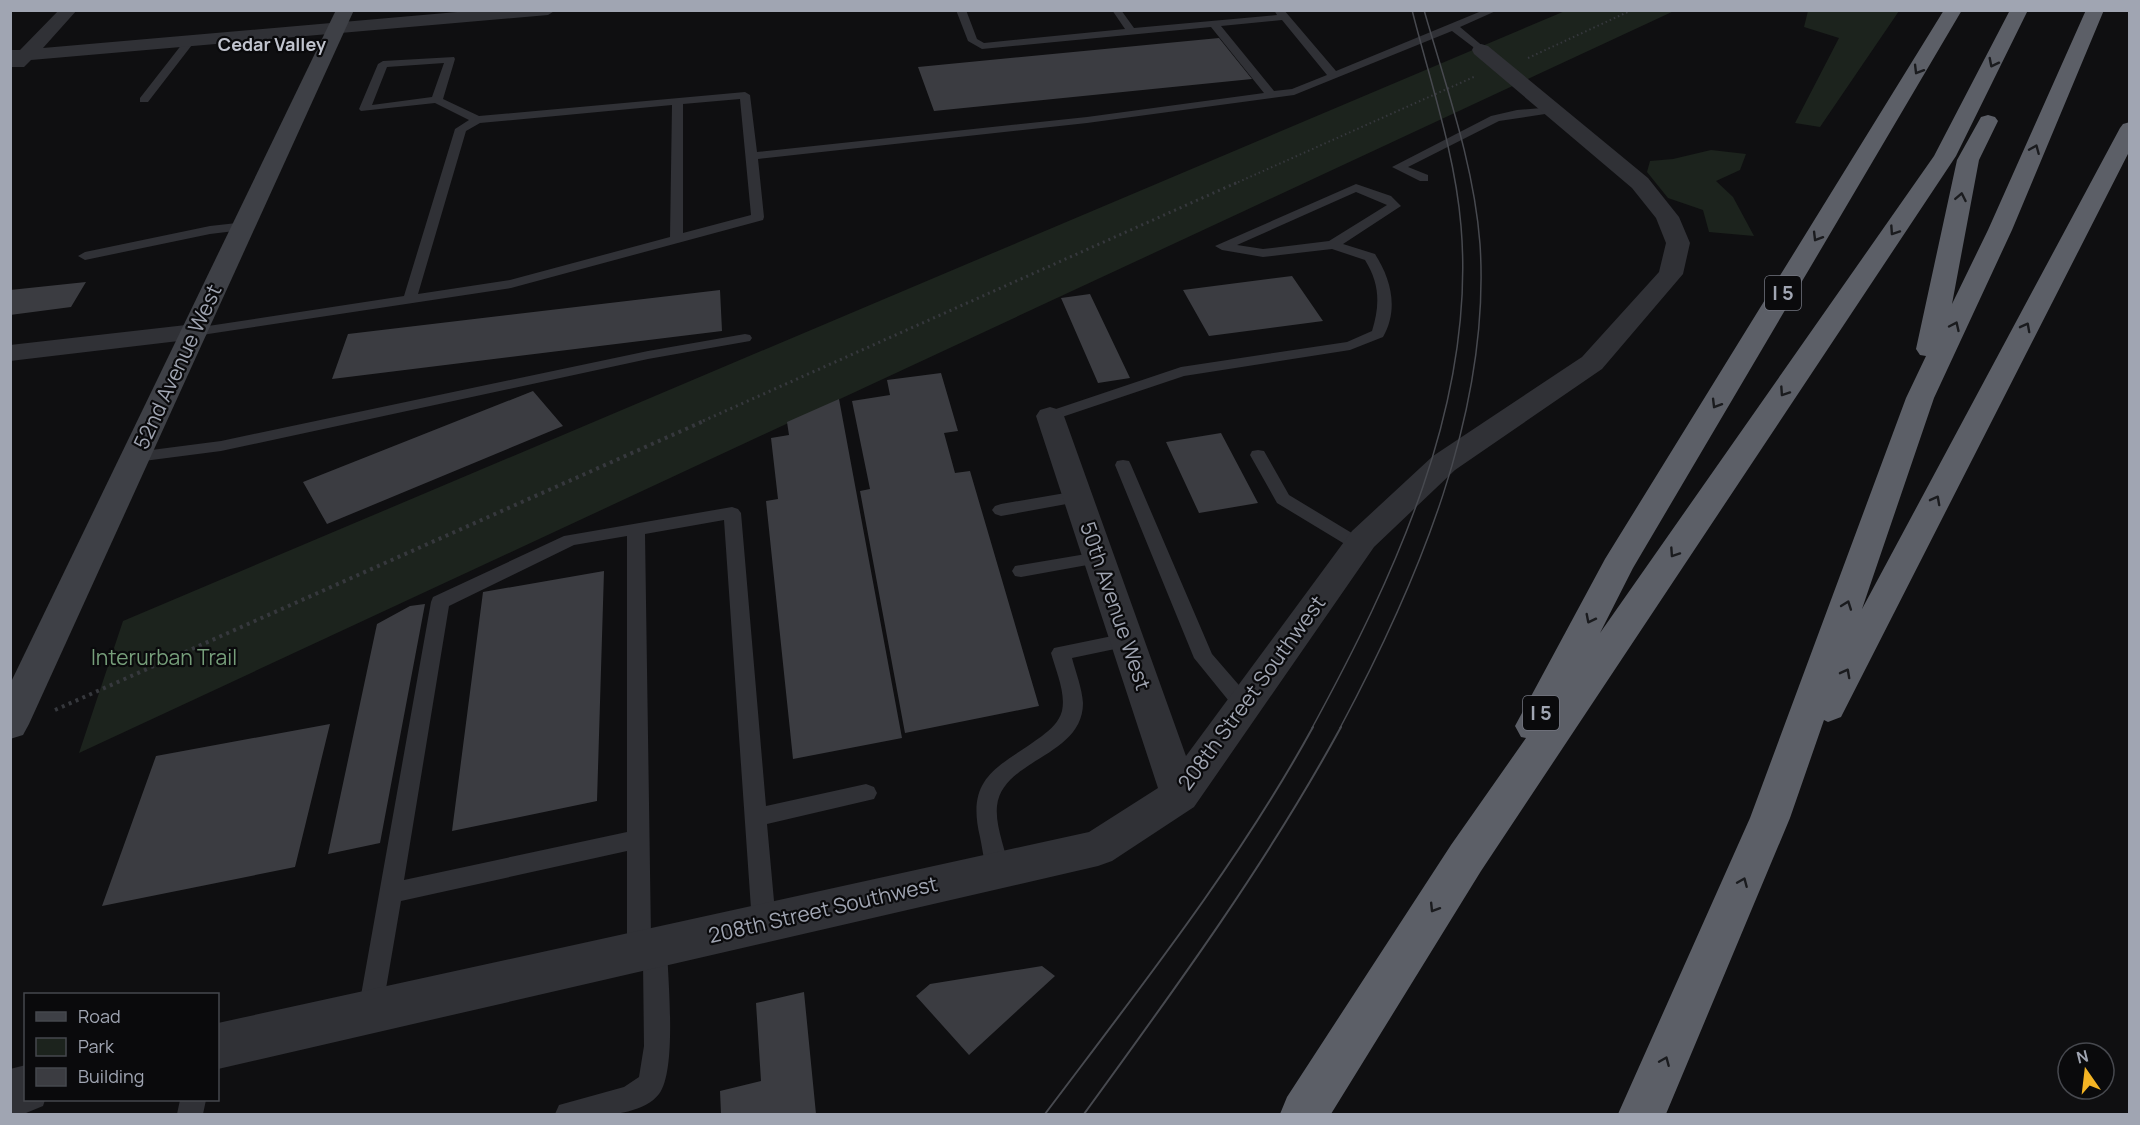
<svg xmlns="http://www.w3.org/2000/svg" width="2140" height="1125" font-family="Manrope,sans-serif">
  <style>
    .green { fill: #1c231d }
    .building { fill: #3b3c41 }
    .lines { fill: none; stroke-linecap: round; stroke-linejoin: round }
    .path-far2 { stroke: #36383d; stroke-width: 2; stroke-dasharray: 1.5 3; stroke-linecap: butt }
    .path-far1 { stroke: #36383d; stroke-width: 3; stroke-dasharray: 2 4; stroke-linecap: butt }
    .path { stroke: #36383d; stroke-width: 4; stroke-dasharray: 3 4.5; stroke-linecap: butt }
    .lane { fill: #303136; fill-rule: evenodd }
    .street { fill: #303136; fill-rule: evenodd }
    .secondary { fill: #3e4046; fill-rule: evenodd }
    .highway { fill: #5c5f67; fill-rule: evenodd }
    .tram-far1 { stroke: #47494f; stroke-width: 1.5 }
    .tram { stroke: #47494f; stroke-width: 2 }
    .oneway { stroke: #1a1b1e }
    .labels { text-anchor: middle; stroke-width: 4.5; stroke-linejoin: round; paint-order: stroke }
    .far-neighbourhood-label { font-size: 18px; font-weight: bold; fill: #c1c4ce; stroke: #0a0a0c }
    .shield { fill: #0a0a0c; stroke: #737680; stroke-width: 1.5 }
    .shield-label { font-size: 20px; font-weight: bold; fill: #a0a5b2 }
    .street-label { font-size: 21px; fill: #a0a5b2; stroke: #0a0a0c }
    .park-label { font-size: 21px; fill: #769e7a; stroke: #0a0a0c }
  </style>
  <rect width="100%" height="100%" fill="#0f0f11"/>
  <!-- green -->
  <path class="green" d="M1565 11H1674L79 753 123 621Z
    M1808 11H1899L1820 127 1795 123 1839 38 1804 27Z
    M1711 150 1746 154 1740 170 1716 181 1733 197 1754 236 1709 232 1703 210 1668 198 1647 172 1650 161 1673 159Z"/>
  <!-- building -->
  <path class="building" d="M1219 38 1252 79 934 111 918 67Z
    M1292 276 1323 321 1209 336 1183 290Z
    M86 282 71 307 10 315V290Z
    M720 290 722 331 332 379 348 334Z
    M1090 294 1130 378 1098 383 1061 298Z
    M941 373 958 431 944 433 955 473 970 471 1039 706 905 733 860 491 870 489 852 401 890 395 887 380Z
    M533 391 563 426 327 524 303 482Z
    M839 399 902 738 793 759 766 501 778 499 771 438 789 435 787 422Z
    M1221 433 1258 503 1199 513 1166 442Z
    M604 571 597 801 452 831 483 592Z
    M425 604 380 843 328 854 377 624 410 606Z
    M330 724 295 867 102 906 156 756Z
    M1042 966 1055 976 969 1055 916 996 930 984Z
    M804 992 816 1114H721L720 1091 761 1081 756 1003Z"/>
  <g class="lines">
    <!-- path-far2 -->
    <path class="path-far2" d="M1528 58 1632 10
      M1234 184 1476 76"/>
    <!-- path-far1 -->
    <path class="path-far1" d="M703 421 1238 182"/>
    <!-- path -->
    <path class="path" d="M55 710 706 420"/>
    <!-- lane -->
    <path class="lane" d="M956 10H966L977 39 984 43 1125 29 1112 10H1121L1134 28 1277 15 1274 10H1284L1336 71 1484 10H1498L1460 27 1485 48V52L1481 53 1452 31 1294 95 1087 123 758 159 764 217 763 220 511 288 195 336 188 332 195 328 404 296 455 129 469 120 435 103 361 111 359 109 378 64 383 61 454 57 455 59 443 99 479 116 745 92 750 95 757 152 1087 117 1264 93 1211 27 982 49 968 41ZM1282 20 1327 75 1292 89 1274 91 1221 26ZM444 63 432 97 372 105 387 67ZM740 99 751 215 683 233V104ZM672 105 670 237 510 280 418 294 466 131 480 123Z
      M186 39 195 41 148 102H140V98Z
      M1554 107 1560 110 1558 112 1499 121 1408 167 1428 175V181H1420L1392 167 1491 116 1517 110Z
      M1356 184 1391 196 1401 206 1343 244 1375 254C1391 279 1399 309 1383 337L1350 350 1184 376 1056 419H1044L1042 416 1044 413 1181 367 1347 342 1372 331C1380 305 1380 284 1365 260L1332 249 1263 257 1222 250 1215 246ZM1356 192 1387 205 1329 241 1263 249 1237 245Z
      M246 222 251 223 252 226 251 229 210 234 85 260 78 256 85 252 210 226Z
      M745 334 750 335 752 338 750 341 648 359 221 451 136 462 130 461 128 457 130 453 136 452 221 441 648 351Z
      M1258 450 1264 451 1289 495 1365 541 1368 545 1365 549 1359 551 1353 549 1277 503 1250 455 1252 451Z
      M1123 460 1129 461 1131 465 1212 654 1251 699 1254 705 1251 711 1244 713 1237 711 1194 658 1115 465 1117 461Z
      M1077 491 1083 493 1086 497 1083 501 1001 516 995 514 992 510 995 506 1001 504Z
      M732 507 738 509 741 513 766 806 866 784 874 787 877 793 874 799 767 824 776 923 772 931 764 934 756 931 752 923 724 520 645 534 651 938 655 937 663 940 667 948C668 979 677 1071 659 1094 640 1119 583 1117 555 1114L559 1105 624 1087 639 1077 644 1046 643 961 639 962 631 959 627 951V851L401 901 382 1012 379 1021 370 1024 361 1021 358 1012 431 602 433 597 564 536ZM627 536V832L404 880 449 606 574 545Z
      M1098 552 1104 554 1107 558 1104 562 1021 577 1015 576 1012 571 1015 566 1021 565Z
      M1127 633 1134 635 1137 640 1134 645 1072 658C1076 673 1082 688 1083 703 1083 757 1002 759 997 806 995 827 1006 850 1009 870L1006 877 998 880 990 877C984 865 983 851 980 837 965 775 1000 767 1042 736 1051 729 1059 722 1062 711 1066 693 1056 671 1051 653L1054 648Z
      M180 1100H206L203 1114H177Z"/>
    <!-- street -->
    <path class="street" d="M59 10H77L43 48 480 10H556L548 15 31 60 24 67H10V50H20Z
      M1481 44 1488 46 1648 178 1679 217 1690 243 1683 274 1602 369 1455 470 1374 547 1194 807 1112 861 1098 866 218 1069V1023L1089 832 1158 788 1036 416 1040 410 1050 407 1060 410 1064 416 1186 756 1352 531 1433 456 1582 357 1659 272 1666 243 1656 218 1632 188 1474 54 1472 50 1474 46Z
      M195 324 204 326 208 332 204 338 10 361V345Z
      M26 1065V1100H45L43 1106 26 1113 10 1114V1069Z"/>
    <!-- secondary -->
    <path class="secondary" d="M336 10H354L29 724 23 735 10 739V684Z"/>
    <!-- highway -->
    <path class="highway" d="M1944 10H1962L1633 568 1600 633 1934 156 2010 10H2028L1956 156 1481 871 1331 1114H1280L1287 1097 1451 845 1526 738 1521 737 1515 726 1605 559Z
      M2086 10H2104L2012 230 1934 398 1862 609 2120 128 2123 124 2130 122V150L1841 717 1828 722 1824 720 1790 818 1666 1114H1618L1750 818 1906 398 1926 356 1920 355 1916 349 1957 160 1981 117 1988 115 1995 117 1998 121 1979 160 1952 304 1988 230Z"/>
    <!-- tram-far1 -->
    <path class="tram-far1" d="M1312 728C1394 577 1476 403 1461 226 1455 153 1430 81 1412 10
      M1340 728C1417 584 1491 411 1480 244 1474 164 1446 87 1424 10"/>
    <!-- tram -->
    <path class="tram" d="M1045 1114C1139 989 1238 864 1313 727
      M1084 1114C1175 989 1267 863 1341 727"/>
  </g>
  <!-- one-way arrows -->
  <defs><path id="oneway-chevron" d="M-2-3.5L2.5 0L-2 3.5" fill="none" stroke-width="1.6" stroke-linecap="round" stroke-linejoin="round" transform="scale(1.5)"/></defs>
  <g class="oneway">
    <use href="#oneway-chevron" transform="translate(1993 63) rotate(117)"/>
    <use href="#oneway-chevron" transform="translate(1918 70) rotate(121)"/>
    <use href="#oneway-chevron" transform="translate(2035 149) rotate(-67)"/>
    <use href="#oneway-chevron" transform="translate(1961 197) rotate(-79)"/>
    <use href="#oneway-chevron" transform="translate(1894 231) rotate(124)"/>
    <use href="#oneway-chevron" transform="translate(1817 237) rotate(121)"/>
    <use href="#oneway-chevron" transform="translate(1955 326) rotate(-65)"/>
    <use href="#oneway-chevron" transform="translate(2026 327) rotate(-62)"/>
    <use href="#oneway-chevron" transform="translate(1784 392) rotate(124)"/>
    <use href="#oneway-chevron" transform="translate(1716 404) rotate(121)"/>
    <use href="#oneway-chevron" transform="translate(1936 500) rotate(-62)"/>
    <use href="#oneway-chevron" transform="translate(1674 553) rotate(124)"/>
    <use href="#oneway-chevron" transform="translate(1847 605) rotate(-70)"/>
    <use href="#oneway-chevron" transform="translate(1590 619) rotate(117)"/>
    <use href="#oneway-chevron" transform="translate(1846 673) rotate(-62)"/>
    <use href="#oneway-chevron" transform="translate(1743 882) rotate(-67)"/>
    <use href="#oneway-chevron" transform="translate(1434 908) rotate(122)"/>
    <use href="#oneway-chevron" transform="translate(1665 1061) rotate(-67)"/>
  </g>
  <g class="labels">
    <!-- far-neighbourhood labels -->
    <g class="far-neighbourhood-label">
      <text x="272" y="51">Cedar Valley</text>
    </g>
    <!-- shield labels -->
    <g class="shield">
      <rect x="1765" y="276" width="36" height="34" rx="4.5"/>
      <rect x="1523" y="696" width="36" height="34" rx="4.5"/>
    </g>
    <g class="shield-label">
      <text x="1783" y="300">I 5</text>
      <text x="1541" y="720">I 5</text>
    </g>
    <!-- street labels -->
    <g class="street-label">
      <text transform="translate(178 367) rotate(-65)" y="7">52nd Avenue West</text>
      <text transform="translate(1115 606) rotate(71)" y="7">50th Avenue West</text>
      <text transform="translate(1252 693) rotate(-54)" y="7">208th Street Southwest</text>
      <text transform="translate(823 910) rotate(-13)" y="7">208th Street Southwest</text>
    </g>
    <!-- park labels -->
    <g class="park-label">
      <text x="164" y="665">Interurban Trail</text>
    </g>
  </g>
  <!-- border -->
  <rect width="2140" height="1125" fill="none" stroke="#a0a5b2" stroke-width="24"/>
  <!-- legend -->
  <rect x="24" y="993" width="195" height="108" fill="#0a0a0c" stroke="#46484e" stroke-width="1.5"/>
  <rect x="36" y="1012" width="30" height="9" fill="#3e4046" stroke="#46484e" stroke-width="1.5"/>
  <text x="78" y="1023" font-size="18" fill="#a0a5b2">Road</text>
  <rect x="36" y="1038" width="30" height="18" fill="#1c231d" stroke="#46484e" stroke-width="1.5"/>
  <text x="78" y="1053" font-size="18" fill="#a0a5b2">Park</text>
  <rect x="36" y="1068" width="30" height="18" fill="#3b3c41" stroke="#46484e" stroke-width="1.5"/>
  <text x="78" y="1083" font-size="18" fill="#a0a5b2">Building</text>
  <!-- north arrow -->
  <g transform="translate(2086 1071) rotate(346)"><circle r="28" fill="#0a0a0c" stroke="#46484e" stroke-width="1.5"/>
  <path d="M0-4.5L10 22L0 15L-10 22Z" fill="#f4b424"/>
  <text y="-9" font-size="16" font-weight="bold" text-anchor="middle" fill="#a0a5b2">N</text>
  </g>
</svg>
